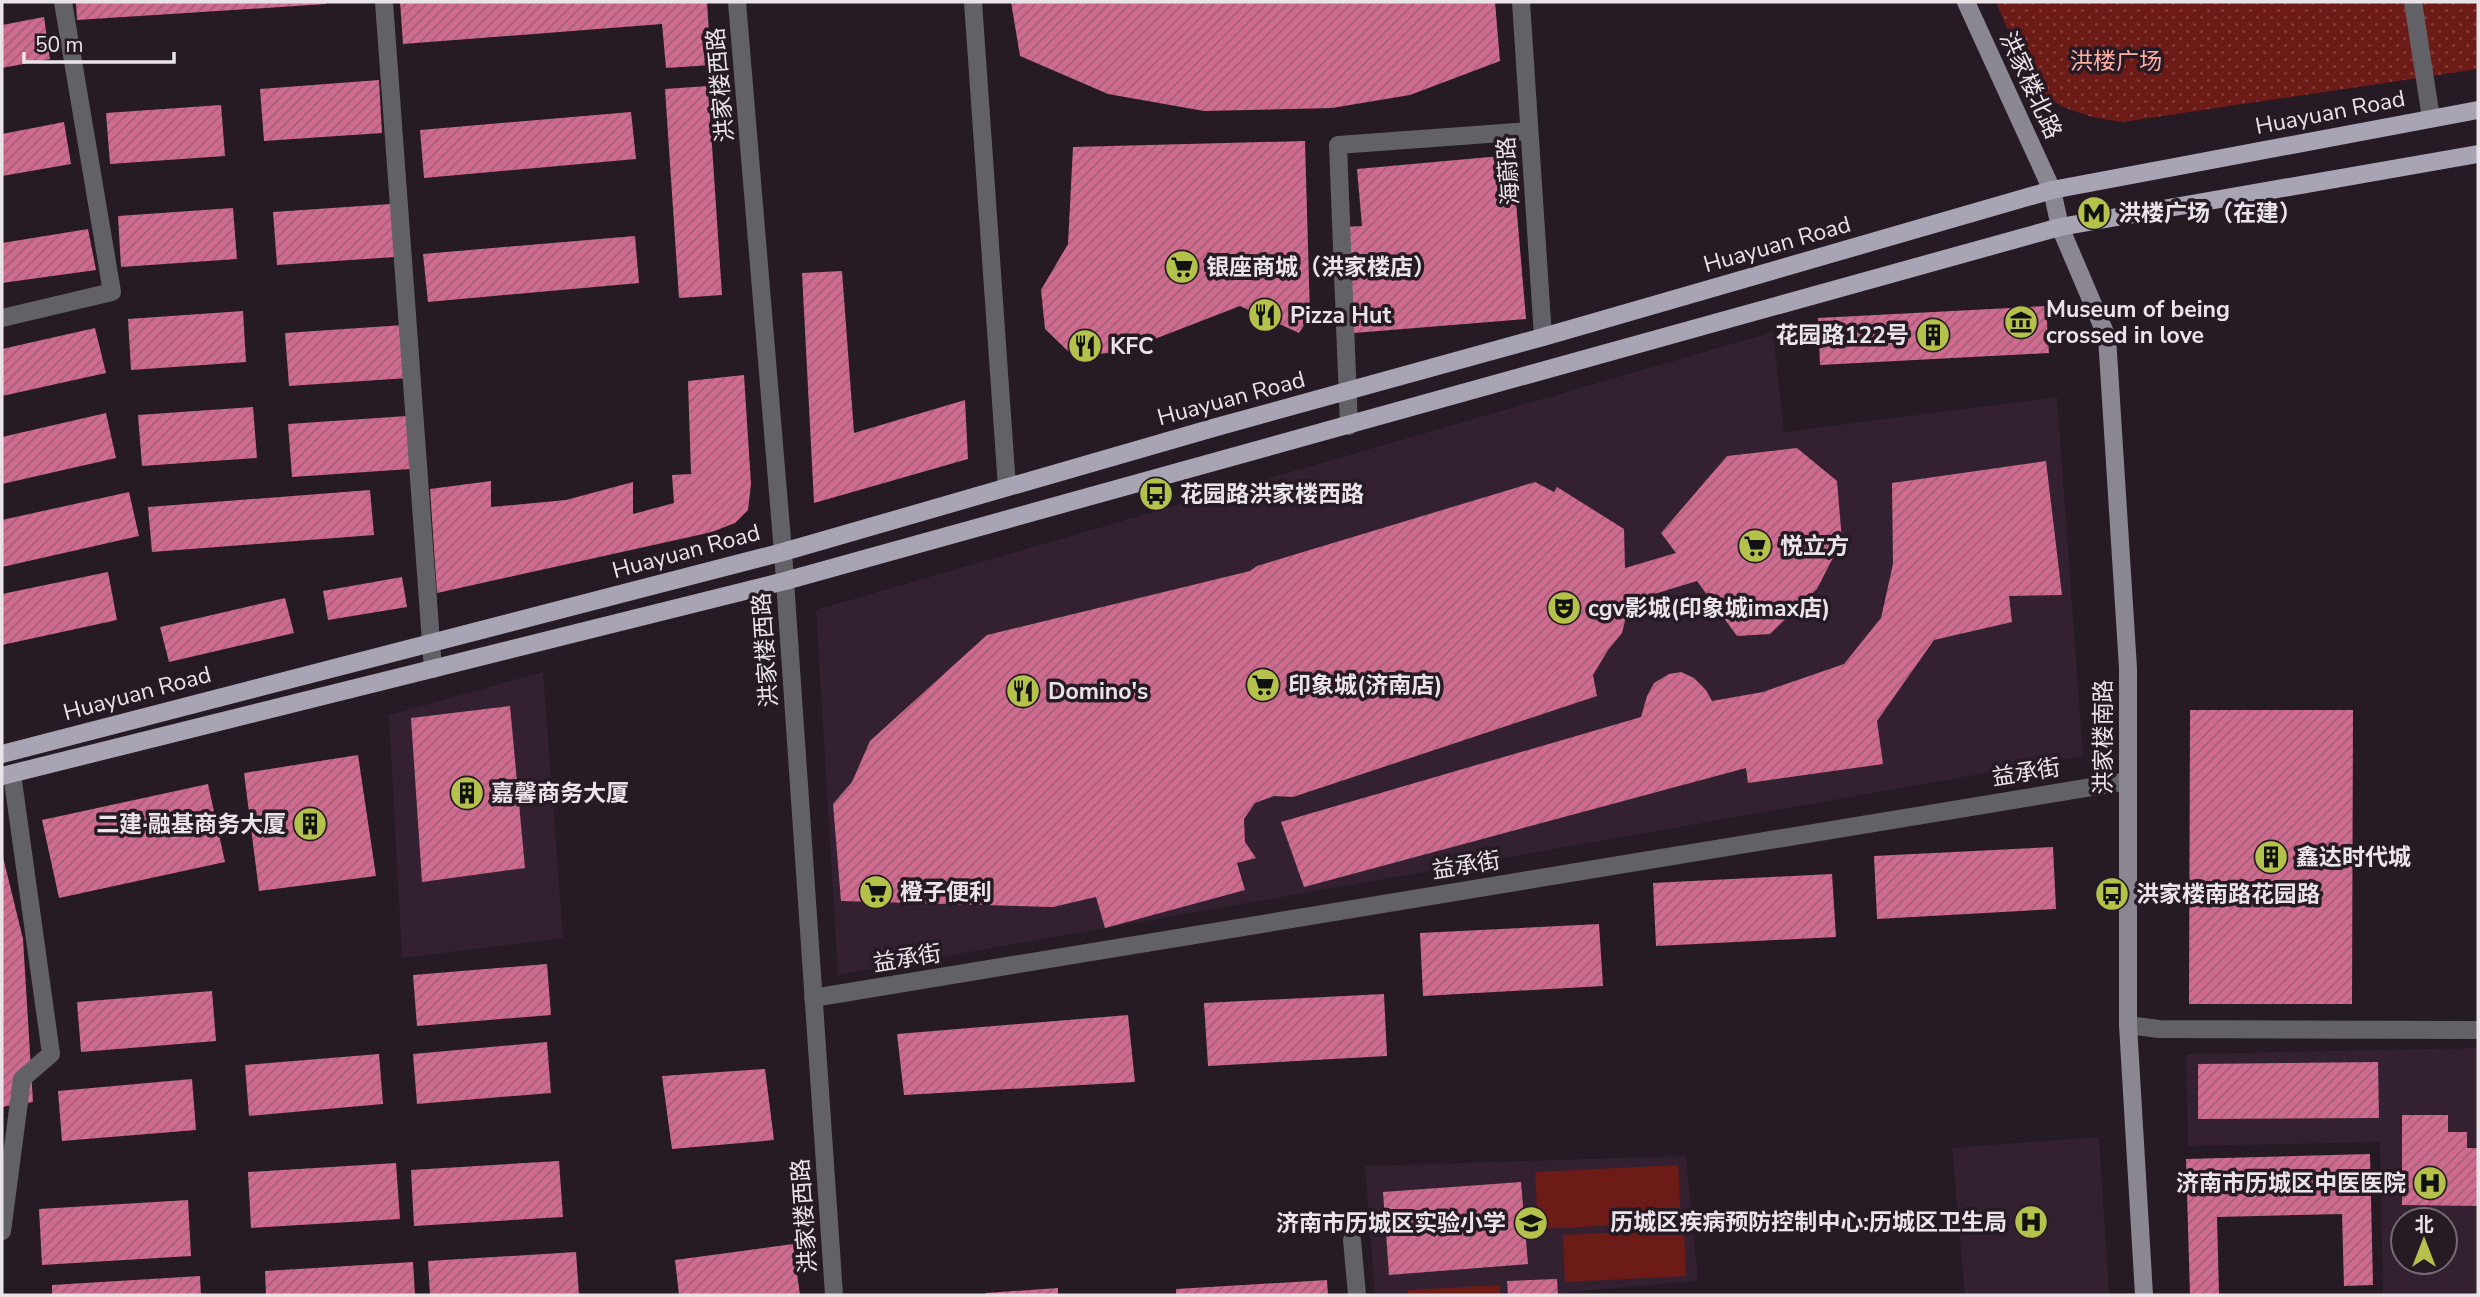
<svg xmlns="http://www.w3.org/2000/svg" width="2480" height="1297" font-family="'Nunito Sans','Noto Sans SC',sans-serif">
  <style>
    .built { fill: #332131; fill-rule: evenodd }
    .grass { fill: #6c1b16 }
    .park { fill: url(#park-dots) }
    .building { fill: url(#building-hatch) }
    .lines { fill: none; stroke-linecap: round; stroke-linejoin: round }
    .street { stroke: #636168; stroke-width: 18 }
    .secondary { stroke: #8a8793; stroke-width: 18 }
    .primary { stroke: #a9a4b4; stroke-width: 18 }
    .labels { text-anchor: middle; stroke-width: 7; stroke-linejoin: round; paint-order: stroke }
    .park-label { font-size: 23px; fill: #feafa4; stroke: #261a25 }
    .street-label { font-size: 23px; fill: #ebe3ea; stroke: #261a25 }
    .poi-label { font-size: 23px; font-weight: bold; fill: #ebe3ea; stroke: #261a25; text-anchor: start }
  </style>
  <defs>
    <pattern id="park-dots" width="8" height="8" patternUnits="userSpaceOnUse" patternTransform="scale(1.75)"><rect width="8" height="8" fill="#6c1b16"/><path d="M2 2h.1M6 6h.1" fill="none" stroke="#813c38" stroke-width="1.8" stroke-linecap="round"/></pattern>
    <pattern id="building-hatch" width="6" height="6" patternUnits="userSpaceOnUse" patternTransform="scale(1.75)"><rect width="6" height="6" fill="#ce6b8e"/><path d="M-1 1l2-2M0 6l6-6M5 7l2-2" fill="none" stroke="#a55f78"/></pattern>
  </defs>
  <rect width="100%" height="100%" fill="#261a25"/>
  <!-- built -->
  <path class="built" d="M1773 332 1784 432 2057 397 2083 756 838 975 816 610Z
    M543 672 563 938 402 958 389 715Z
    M2478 1048V1295H2383L2380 1142 2188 1146 2186 1054ZM2403 1220H2445V1262H2403Z
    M2099 1137 2109 1295H1965L1952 1148Z
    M1686 1156 1698 1281 1568 1292 1567 1295H1375L1365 1166Z"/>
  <!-- grass -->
  <path class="grass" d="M1678 1165 1681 1222 1538 1229 1535 1172Z
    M1684 1229 1686 1276 1565 1282 1563 1235Z
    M1500 1285V1295H1408V1290Z"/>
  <!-- park -->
  <path class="park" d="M1996 2H2478V69L2123 122 2092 117 2063 107 2033 89Z"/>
  <!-- building -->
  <path class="building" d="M76 2H326V4L77 20Z
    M400 2H707L711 65 666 68 662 24 403 44Z
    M1011 2H1495L1500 61 1410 95 1332 108 1204 111 1108 94 1020 56Z
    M44 17 50 59 2 68V25Z
    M379 80 382 133 264 141 260 89Z
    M708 86 722 295 679 298 665 89Z
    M221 105 225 156 110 164 106 113Z
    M631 112 636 159 424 178 420 130Z
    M64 122 71 164 2 176V134Z
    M1305 141 1310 316 1299 333 1240 306 1121 352 1073 356 1045 329 1041 290 1068 244 1073 147Z
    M1512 155 1526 319 1354 333 1345 227 1362 226 1357 169Z
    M391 204 395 257 277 265 273 212Z
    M233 208 237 259 121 267 118 216Z
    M88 229 96 270 2 283V243Z
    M635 236 639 283 428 302 423 254Z
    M842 271 854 433 965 400 968 459 814 503 802 273Z
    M2046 306 2049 353 1820 365 1818 318Z
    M243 311 246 362 131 370 128 319Z
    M404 325 408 378 289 386 285 333Z
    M95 328 106 373 2 396V349Z
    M744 375 751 484 748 510 735 523 712 532 437 593 430 489 491 481V507L566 500 633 482V514L674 503 672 475 691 474 688 381Z
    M253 407 257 458 142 466 138 415Z
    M106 413 116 458 2 484V437Z
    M407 416 410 469 292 477 288 424Z
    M1797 448 1837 481 1842 540 1817 589 1770 634 1737 636 1697 581 1628 602V609L1622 633 1608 650 1593 675 1597 696 1293 797 1274 796 1255 803 1244 819 1245 842 1256 858 1237 863 1245 890 1105 928 1096 897 1053 907 841 901 833 804 852 782 870 741 987 635 1250 571 1257 566 1535 482 1554 492 1557 487 1624 529 1625 568 1676 553 1661 533 1727 456Z
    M2046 461 2062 595 2009 596 2012 622 1934 640 1877 721 1883 764 1748 783 1746 768 1304 887 1281 822 1641 717 1647 696 1654 683 1669 674 1681 672 1694 678 1706 690 1712 701 1763 692 1844 664 1881 618 1893 564 1892 483Z
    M370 490 374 535 152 552 148 507Z
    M129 492 139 536 2 567V520Z
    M108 572 117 620 2 645V594Z
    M402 577 407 607 328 620 323 591Z
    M285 598 294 633 169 662 160 627Z
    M510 706 525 868 422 882 411 718Z
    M2190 710H2353L2352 1004H2189Z
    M358 755 376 876 259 891 244 773Z
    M208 784 225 862 59 898 42 820Z
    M2053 847 2056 909 1877 919 1874 856Z
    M2 853 23 939 33 1102 2 1107Z
    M1832 874 1836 937 1656 946 1653 883Z
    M1599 924 1603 986 1423 996 1420 933Z
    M547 964 551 1015 417 1026 413 975Z
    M212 991 216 1041 81 1052 77 1002Z
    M1384 994 1387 1056 1208 1066 1204 1003Z
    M1128 1015 1135 1082 904 1095 897 1034Z
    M547 1042 551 1093 417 1104 413 1054Z
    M379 1054 383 1104 249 1116 245 1065Z
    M2378 1062 2379 1118 2198 1119V1064Z
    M765 1069 774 1140 672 1149 662 1076Z
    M192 1079 196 1130 62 1141 58 1091Z
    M2402 1115H2448V1132H2467V1148H2478V1206L2402 1205Z
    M2370 1154 2373 1285 2344 1286 2342 1214 2217 1217 2219 1295H2190L2186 1159Z
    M559 1161 563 1217 414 1226 411 1170Z
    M396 1163 400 1219 251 1228 248 1172Z
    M1521 1182 1528 1264 1389 1275 1383 1192Z
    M188 1200 191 1256 42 1265 39 1209Z
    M793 1244 800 1295H679L675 1260Z
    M576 1252 579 1295H430L428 1261Z
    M413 1262 415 1295H266L265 1271Z
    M200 1276 201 1295H52V1285Z
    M1557 1279 1558 1295H1508L1507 1281Z
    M1327 1280 1328 1295H1176V1289Z
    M1058 1288V1295H985V1293Z"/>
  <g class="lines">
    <!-- street -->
    <path class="street" d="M384 2 433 669
      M737 2 783 552 834 1295
      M973 2 1007 487
      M1521 2 1543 337
      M2413 2 2431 118
      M2 318 112 292 63 2
      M1349 426 1338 145 1529 131
      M813 998 2128 781
      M2128 1025 2159 1029 2478 1030
      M2 1231 22 1079 51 1054 12 774
      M1352 1240 1357 1295"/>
    <!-- secondary -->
    <path class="secondary" d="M1966 2 2052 190 2060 227 2107 337 2128 668V1025L2144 1295"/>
    <!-- primary -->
    <path class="primary" d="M2 754 783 552 1213 428 1543 337 2052 190 2478 110
      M2 776 785 581 2060 227 2478 154"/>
  </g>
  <!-- icons -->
  <defs>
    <g id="metro-disc" transform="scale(1.75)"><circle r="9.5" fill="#b4c24b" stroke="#261a25"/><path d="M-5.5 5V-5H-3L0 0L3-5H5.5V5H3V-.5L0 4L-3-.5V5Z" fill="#111"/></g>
    <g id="supermarket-disc" transform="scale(1.75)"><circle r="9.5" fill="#b4c24b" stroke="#261a25"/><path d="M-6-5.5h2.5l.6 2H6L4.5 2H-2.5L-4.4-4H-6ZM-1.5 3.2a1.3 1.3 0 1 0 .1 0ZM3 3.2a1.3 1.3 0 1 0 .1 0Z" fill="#111"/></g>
    <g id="restaurant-disc" transform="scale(1.75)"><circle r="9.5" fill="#b4c24b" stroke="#261a25"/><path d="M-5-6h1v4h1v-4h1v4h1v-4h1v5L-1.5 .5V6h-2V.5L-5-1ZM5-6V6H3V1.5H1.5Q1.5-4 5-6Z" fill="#111"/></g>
    <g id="museum-disc" transform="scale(1.75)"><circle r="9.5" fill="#b4c24b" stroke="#261a25"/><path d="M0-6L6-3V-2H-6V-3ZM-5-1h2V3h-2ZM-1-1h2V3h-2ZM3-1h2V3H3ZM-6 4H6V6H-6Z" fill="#111"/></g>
    <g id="building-disc" transform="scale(1.75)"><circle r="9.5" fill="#b4c24b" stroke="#261a25"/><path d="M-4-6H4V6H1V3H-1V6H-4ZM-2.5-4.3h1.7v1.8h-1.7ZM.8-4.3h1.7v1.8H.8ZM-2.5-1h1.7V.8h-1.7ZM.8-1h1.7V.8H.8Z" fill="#111"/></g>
    <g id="bus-disc" transform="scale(1.75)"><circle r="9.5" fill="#b4c24b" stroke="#261a25"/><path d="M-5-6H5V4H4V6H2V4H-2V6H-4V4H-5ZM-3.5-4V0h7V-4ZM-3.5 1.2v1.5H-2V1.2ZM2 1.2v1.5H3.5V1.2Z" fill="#111"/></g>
    <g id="theatre-disc" transform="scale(1.75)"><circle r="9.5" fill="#b4c24b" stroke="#261a25"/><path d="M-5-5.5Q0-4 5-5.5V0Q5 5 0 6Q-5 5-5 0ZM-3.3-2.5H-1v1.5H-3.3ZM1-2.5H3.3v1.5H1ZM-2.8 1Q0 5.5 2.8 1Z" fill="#111"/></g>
    <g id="hospital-disc" transform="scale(1.75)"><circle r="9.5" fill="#b4c24b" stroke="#261a25"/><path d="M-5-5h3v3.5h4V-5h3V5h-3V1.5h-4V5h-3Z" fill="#111"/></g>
    <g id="school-disc" transform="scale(1.75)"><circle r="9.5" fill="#b4c24b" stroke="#261a25"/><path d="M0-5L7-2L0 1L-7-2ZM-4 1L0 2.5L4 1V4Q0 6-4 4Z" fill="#111"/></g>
  </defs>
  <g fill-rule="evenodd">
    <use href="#metro-disc" x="2094" y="213"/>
    <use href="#supermarket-disc" x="1182" y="267"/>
    <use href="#restaurant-disc" x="1265" y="315"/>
    <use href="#museum-disc" x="2021" y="322"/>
    <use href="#building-disc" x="1933" y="335"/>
    <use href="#restaurant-disc" x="1085" y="346"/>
    <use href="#bus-disc" x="1156" y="494"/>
    <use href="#supermarket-disc" x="1755" y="546"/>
    <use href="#theatre-disc" x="1564" y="608"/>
    <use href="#supermarket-disc" x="1263" y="685"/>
    <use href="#restaurant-disc" x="1023" y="691"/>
    <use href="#building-disc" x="467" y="793"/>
    <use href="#building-disc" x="310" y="824"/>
    <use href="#building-disc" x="2271" y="857"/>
    <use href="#supermarket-disc" x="876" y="892"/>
    <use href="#bus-disc" x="2112" y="894"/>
    <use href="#hospital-disc" x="2430" y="1183"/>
    <use href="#hospital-disc" x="2031" y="1222"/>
    <use href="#school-disc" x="1531" y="1223"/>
  </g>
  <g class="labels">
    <!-- park labels -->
    <g class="park-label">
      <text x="2116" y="69">洪楼广场</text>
    </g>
    <!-- street labels -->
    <g class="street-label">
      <text transform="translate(720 85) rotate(-95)" y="8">洪家楼西路</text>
      <text transform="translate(2031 85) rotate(65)" y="8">洪家楼北路</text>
      <text transform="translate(2330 112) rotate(-11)" y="8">Huayuan Road</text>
      <text transform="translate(1508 171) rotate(-94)" y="8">海蔚路</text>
      <text transform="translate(1777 244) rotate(-16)" y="8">Huayuan Road</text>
      <text transform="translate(1231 398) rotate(-15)" y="8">Huayuan Road</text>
      <text transform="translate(686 551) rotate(-15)" y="8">Huayuan Road</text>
      <text transform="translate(765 650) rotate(-94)" y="8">洪家楼西路</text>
      <text transform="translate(137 693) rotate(-15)" y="8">Huayuan Road</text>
      <text transform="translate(2103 737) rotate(-90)" y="8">洪家楼南路</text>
      <text transform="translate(2026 772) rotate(-9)" y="8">益承街</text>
      <text transform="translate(1466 865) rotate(-9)" y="8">益承街</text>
      <text transform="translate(907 958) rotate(-9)" y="8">益承街</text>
      <text transform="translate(804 1216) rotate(-94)" y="8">洪家楼西路</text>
    </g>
    <!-- poi labels -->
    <g class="poi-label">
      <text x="2118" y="221">洪楼广场（在建）</text>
      <text x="1206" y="275">银座商城（洪家楼店）</text>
      <text x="2046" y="317">Museum of being<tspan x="2046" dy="26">crossed in love</tspan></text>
      <text x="1290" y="323">Pizza Hut</text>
      <text x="1909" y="343" text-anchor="end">花园路122号</text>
      <text x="1110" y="354">KFC</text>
      <text x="1180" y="502">花园路洪家楼西路</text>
      <text x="1780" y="554">悦立方</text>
      <text x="1588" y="616">cgv影城(印象城imax店)</text>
      <text x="1288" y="693">印象城(济南店)</text>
      <text x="1048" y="699">Domino's</text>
      <text x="491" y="801">嘉馨商务大厦</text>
      <text x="286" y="832" text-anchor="end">二建·融基商务大厦</text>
      <text x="2296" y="865">鑫达时代城</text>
      <text x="900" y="900">橙子便利</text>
      <text x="2136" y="902">洪家楼南路花园路</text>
      <text x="2406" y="1191" text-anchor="end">济南市历城区中医医院</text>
      <text x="2007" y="1230" text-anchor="end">历城区疾病预防控制中心:历城区卫生局</text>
      <text x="1506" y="1231" text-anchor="end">济南市历城区实验小学</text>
    </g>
  </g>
  <!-- border -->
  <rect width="2480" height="1297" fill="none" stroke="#ebe3ea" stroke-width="7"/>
  <!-- north arrow -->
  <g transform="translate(2424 1241)"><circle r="33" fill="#261a25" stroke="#756a74" stroke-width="2"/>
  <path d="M0-5L12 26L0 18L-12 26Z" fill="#b4c24b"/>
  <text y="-10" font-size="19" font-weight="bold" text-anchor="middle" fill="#ebe3ea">北</text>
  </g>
  <!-- scale -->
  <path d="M24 52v10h150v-10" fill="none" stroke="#ebe3ea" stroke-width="3.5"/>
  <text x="35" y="52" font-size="21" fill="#ebe3ea" stroke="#261a25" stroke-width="5" paint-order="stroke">50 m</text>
</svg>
